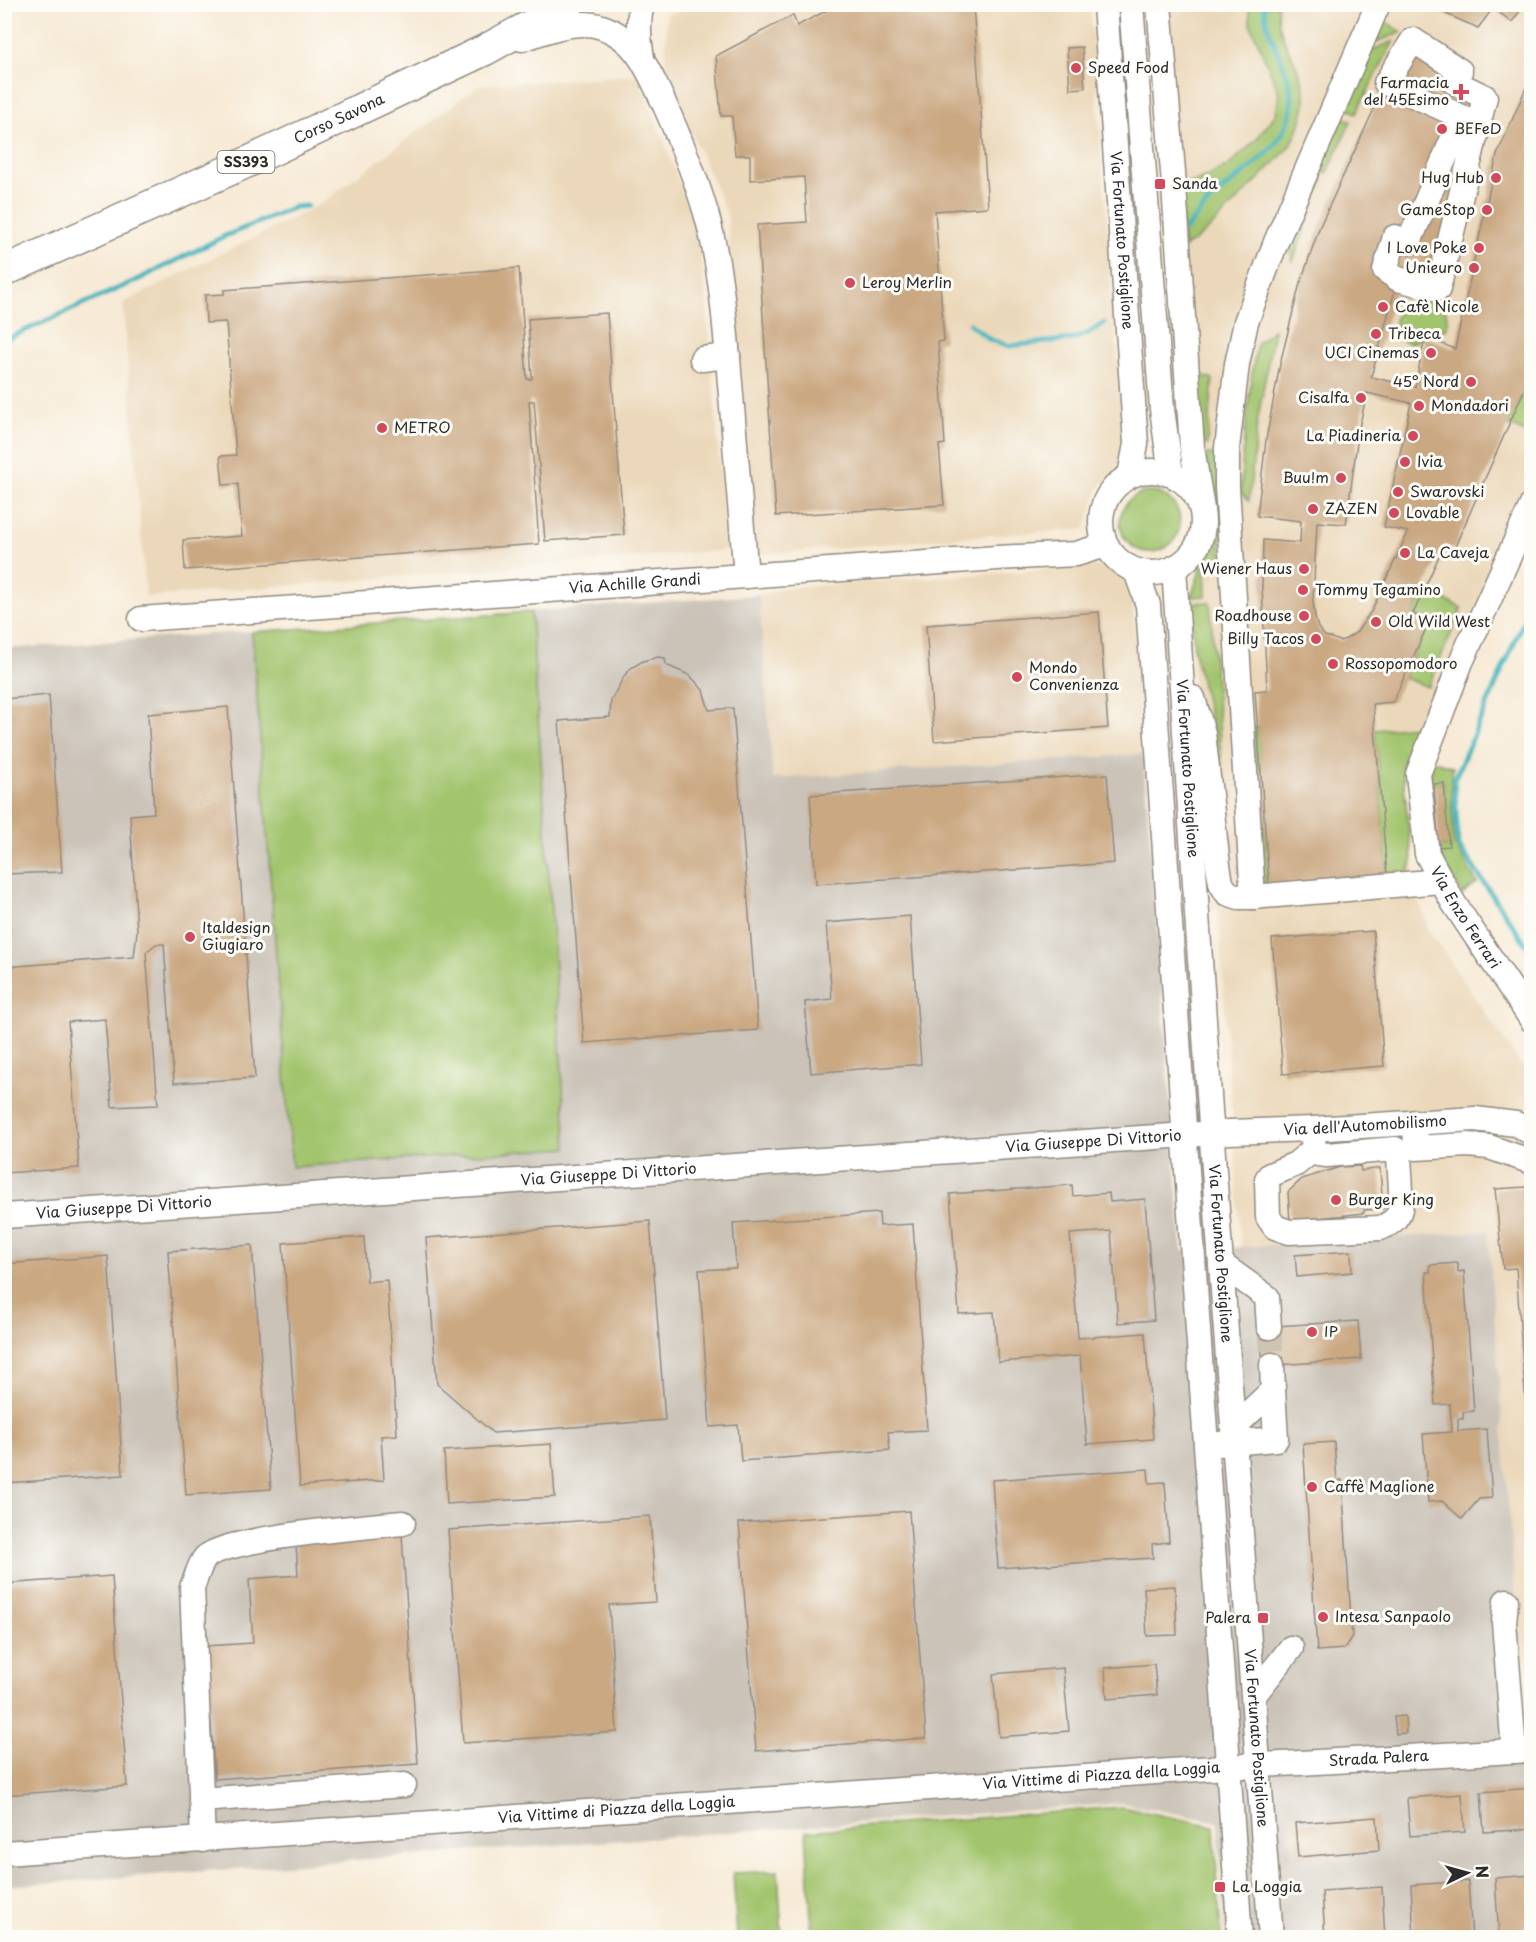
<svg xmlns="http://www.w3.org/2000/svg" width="1536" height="1942" font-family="'Playpen Sans',sans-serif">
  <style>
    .built { fill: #ebd8ba }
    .industrial { fill: #cbc3b8 }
    .green { fill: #a2c46d; stroke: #66784c; stroke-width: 1.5 }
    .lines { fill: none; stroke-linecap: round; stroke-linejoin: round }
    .stream { stroke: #46b5bd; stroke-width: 5 }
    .building { fill: #caa882; fill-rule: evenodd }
    .minor-tunnel { stroke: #cec4b4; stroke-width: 24; stroke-dasharray: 24 12; stroke-linecap: butt }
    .minor-casing { stroke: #918a80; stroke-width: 27 }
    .major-casing { stroke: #918a80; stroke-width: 33 }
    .minor { stroke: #fff; stroke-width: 24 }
    .major { stroke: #fff; stroke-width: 30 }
    .poi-dot { fill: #d1495b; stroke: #fdfcf7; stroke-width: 2 }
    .labels { text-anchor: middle; stroke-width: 6; stroke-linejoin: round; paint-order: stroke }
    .shield { fill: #fdfcf7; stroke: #6a6a68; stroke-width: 1.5 }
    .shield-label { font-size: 14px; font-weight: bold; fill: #2b2b2b }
    .poi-label { font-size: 15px; fill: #2b2b2b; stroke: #fdfcf7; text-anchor: start }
    .street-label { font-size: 15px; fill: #2b2b2b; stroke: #fdfcf7 }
  </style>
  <rect width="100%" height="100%" fill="#fdfcf7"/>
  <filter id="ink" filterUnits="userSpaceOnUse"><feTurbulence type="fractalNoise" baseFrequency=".0167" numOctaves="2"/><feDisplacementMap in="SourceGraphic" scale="12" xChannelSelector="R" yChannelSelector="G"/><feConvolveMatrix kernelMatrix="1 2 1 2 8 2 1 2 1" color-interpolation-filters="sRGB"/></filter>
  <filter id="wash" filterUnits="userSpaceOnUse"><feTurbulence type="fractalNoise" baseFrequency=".008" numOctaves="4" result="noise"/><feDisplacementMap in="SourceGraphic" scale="24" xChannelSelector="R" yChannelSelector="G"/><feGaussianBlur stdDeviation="1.35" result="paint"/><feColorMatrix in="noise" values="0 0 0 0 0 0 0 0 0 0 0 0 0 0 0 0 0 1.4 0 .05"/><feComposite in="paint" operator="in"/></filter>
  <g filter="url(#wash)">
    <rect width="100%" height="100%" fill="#f7ead6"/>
    <!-- built -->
    <path class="built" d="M686 5H1090L1124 448 1121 460 1114 472 1099 488 1085 529 963 537 756 555 727 214 665 72 667 14Z
      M1152 5H1531V485L1436 702 1404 769 1417 896 1428 929 1531 1079V1741L1526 1742 1488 1231 1241 1247 1218 910H1209L1195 731 1191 617V593L1203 562 1214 546 1217 532 1216 501 1198 415Z
      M638 75 695 223 706 297 727 550 146 597 123 303 319 205 480 85Z
      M1099 566 1117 571 1128 585 1133 607 1143 754 773 779 759 595 782 588Z"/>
    <!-- industrial -->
    <path class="industrial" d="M759 595 773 779 1143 754 1182 1251 1488 1231 1526 1742 1531 1761V1937H1225L1218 1822 1122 1803 5 1886V649Z"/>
    <!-- green -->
    <path class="green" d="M1249 5H1278C1274 39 1304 65 1305 98 1306 104 1304 110 1302 116 1299 131 1294 142 1284 153L1209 229 1193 242 1184 247 1179 185 1198 181 1228 166 1255 141 1276 114 1279 93 1250 23Z
      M1384 21 1402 32 1374 43Z
      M1394 41 1356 113 1346 107 1372 50Z
      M1343 117 1351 121 1327 174 1319 169Z
      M1315 177 1323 180 1293 261 1288 245Z
      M1432 299C1445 302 1449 315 1447 328 1440 332 1436 332 1428 335 1414 340 1414 349 1397 337 1394 326 1393 312 1405 307 1411 304 1414 306 1418 301Z
      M1274 330 1257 423 1249 501 1241 492C1242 442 1249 393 1257 343Z
      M1194 373 1213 379 1207 445 1203 444Z
      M1520 398 1531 403V436L1508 425Z
      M1205 454 1220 455 1222 560 1205 563 1206 596 1191 597 1203 562 1214 546 1217 532 1216 501Z
      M1120 522a30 30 0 1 1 60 0a30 30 0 1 1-60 0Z
      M1424 590 1462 608 1428 687 1404 678 1429 622 1413 614Z
      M1210 602 1230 880 1212 726 1194 651 1191 603Z
      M531 612 567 1148 292 1167 252 632Z
      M1416 726 1402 765 1412 860 1410 869 1403 878 1387 874 1375 730Z
      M1253 728H1258L1269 885 1264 886Z
      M1432 760 1453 767 1451 782 1454 843 1477 883 1462 895 1436 847 1448 846 1444 783 1429 784Z
      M1122 1807 1214 1826 1221 1937H812L806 1831Z
      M778 1871 782 1937H737L733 1873Z"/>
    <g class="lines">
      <!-- stream -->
      <path class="stream" d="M1186 229C1196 218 1205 204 1216 195 1249 167 1302 138 1290 87 1284 59 1265 35 1264 4
        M970 324 990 340 1010 346 1073 339 1087 334 1104 323
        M4 340 137 280 225 236 295 207 307 206
        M1532 602 1454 780 1458 845 1532 953"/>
    </g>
    <g id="blocks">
      <!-- building -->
      <path class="building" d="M839 4H973L988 207 935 211 944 341 938 342 945 444 939 445 944 505 776 516 757 225 807 222 804 177 750 180V155H735L732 116H721L716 56 793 15 797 26Z
        M1432 4H1525L1512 22 1493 8 1478 28 1430 7Z
        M1413 40 1485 97 1438 289 1398 279 1371 377 1415 387 1425 337 1455 349 1497 155 1531 76 1532 372 1454 549 1444 545 1413 614 1429 622 1393 702 1373 704 1387 875 1269 886 1255 691 1267 690 1262 586 1263 540 1300 543 1301 521 1257 516 1266 440 1280 364 1299 287 1320 226 1386 83ZM1367 393 1411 403 1384 527 1408 532 1372 610 1357 632 1346 639 1340 641 1325 636 1318 628 1315 617 1313 601 1317 522 1346 524 1359 428Z
        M1082 47 1085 88 1070 89 1067 48Z
        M519 268 527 379H532L528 319 607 313 624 535 545 541 534 401H529L539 544 185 570 183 540 242 536 238 484 223 485 220 456 236 455 226 322 206 323 205 295 224 294V290Z
        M1099 612 1108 728 934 741 926 625Z
        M658 657 665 658 666 665 689 675 696 682 703 690 709 710 733 708 758 1030 584 1043 559 721 610 717 611 700 625 675 631 668 643 661Z
        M49 695 62 872 4 874V699Z
        M228 707 255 1078 174 1083 164 944H156L146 952 158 1105 112 1107 105 1019 68 1022 79 1168 4 1173V967L134 957 137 931 130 815 154 813 148 714Z
        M1107 774 1114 863 816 884 810 795Z
        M1444 783 1449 846 1439 847 1434 784Z
        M910 916 921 1064 811 1073 805 1002 832 999 826 923Z
        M1373 931 1384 1066 1283 1074 1272 939Z
        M1360 1166 1361 1171 1380 1168 1383 1209 1364 1210V1213L1290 1221 1288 1192 1302 1179 1340 1167Z
        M1072 1185 1073 1196 1109 1193 1110 1202 1145 1199 1154 1320 1118 1323 1111 1231 1070 1234 1078 1338 1145 1333 1153 1439 1087 1444 1080 1356 998 1362 994 1312 959 1314 950 1194Z
        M1526 1187 1532 1190V1463H1530L1516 1268 1503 1269 1495 1189Z
        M879 1213 880 1226 913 1224 927 1430 888 1432 890 1450 741 1461 738 1425 710 1427 699 1270 736 1268 733 1223Z
        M650 1221 665 1420 493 1433 437 1384 426 1238Z
        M364 1237 367 1282 387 1280 397 1435 381 1436 384 1480 300 1486 283 1243Z
        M252 1245 271 1489 186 1495 168 1251Z
        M1351 1251 1352 1272 1297 1277 1295 1255Z
        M108 1256 123 1475 4 1483V1264Z
        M1458 1263V1272L1464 1271 1474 1411 1463 1412V1419H1458V1431L1487 1429 1492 1498 1479 1499 1462 1519 1442 1501 1428 1502 1423 1434 1452 1432 1450 1404 1435 1405 1426 1272H1430V1265Z
        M1358 1321 1361 1359 1263 1366 1260 1327Z
        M1334 1442 1337 1481 1342 1480 1352 1636 1344 1649 1317 1651 1303 1444Z
        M551 1444 555 1497 447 1504 444 1451Z
        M1148 1469 1149 1483 1165 1482 1169 1542 1152 1544 1153 1558 998 1568 992 1480Z
        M909 1511 926 1738 756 1751 739 1523Z
        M650 1516 656 1602 609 1605 617 1732 463 1743 448 1530Z
        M402 1536 418 1764 215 1779 205 1646 253 1643 249 1579 298 1575 296 1544Z
        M112 1576 127 1786 4 1795V1584Z
        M1175 1586 1177 1635 1147 1636 1144 1588Z
        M1154 1664 1157 1695 1107 1699 1105 1668Z
        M1063 1668 1069 1731 999 1737 993 1674Z
        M1405 1716 1406 1733 1396 1734 1394 1717Z
        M1532 1788V1829L1484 1832 1481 1792Z
        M1462 1794 1465 1832 1410 1836 1407 1798Z
        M1377 1817 1379 1850 1298 1857 1295 1823Z
        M1532 1875V1938H1499L1495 1878Z
        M1468 1881 1472 1938H1414L1411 1885Z
        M1382 1887 1385 1938H1325L1322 1891Z
        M182 1934V1938H158V1936Z"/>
    </g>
  </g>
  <g filter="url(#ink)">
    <use href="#blocks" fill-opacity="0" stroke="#918a80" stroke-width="1.5"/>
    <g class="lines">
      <!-- minor-tunnel -->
      <path class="minor-tunnel" d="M1269 1327 1272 1365"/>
      <!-- minor casing -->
      <g class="minor-casing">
        <g id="minor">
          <path d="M642 4C637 23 639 40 642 58"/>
          <path id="s1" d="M1105 4 1136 444 1130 475"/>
          <path d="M1131 4 1162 409 1171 474"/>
          <path d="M1159 4 1173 172 1192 447 1202 509"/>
          <path d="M522 39C545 31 577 18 602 27 637 39 648 70 663 101 681 141 698 182 709 224 723 280 726 338 731 395 736 456 741 516 746 576"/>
          <path d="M1413 40 1460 71 1454 82 1485 97 1438 289 1398 279 1385 270 1395 237 1409 242 1462 117 1386 83Z"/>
          <path d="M702 359 728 356"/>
          <circle cx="1152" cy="522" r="51"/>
          <path id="s2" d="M1532 505 1461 662 1418 774 1427 854 1453 902 1532 1020"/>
          <path id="s3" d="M1174 568 1214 1170 1271 1938"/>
          <path d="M1136 571 1148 605 1240 1938"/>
          <path id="s4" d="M141 619 997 558 1076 554 1106 545"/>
          <path d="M1193 698 1203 733 1218 865 1221 883 1227 893 1239 897H1253L1441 881"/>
          <path d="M1253 897 1227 487V448L1237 364 1246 322 1276 242 1378 4"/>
          <path d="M1415 1122 1416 1148 1468 1145 1489 1147 1532 1162"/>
          <path d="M1312 1129 1314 1149 1296 1164 1270 1175 1267 1179 1268 1217 1275 1227 1289 1232 1380 1228C1389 1225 1398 1219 1400 1209 1403 1197 1399 1168 1399 1154L1395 1149 1327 1155 1318 1154"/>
          <path id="s5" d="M4 1216 1230 1132 1312 1129 1475 1119 1516 1124 1532 1133"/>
          <path d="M1221 1264 1267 1297 1269 1327"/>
          <path d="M1233 1428 1273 1390 1272 1365"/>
          <path d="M1219 1444 1276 1439 1273 1390"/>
          <path d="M1506 1601 1504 1622 1514 1751"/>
          <path d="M1254 1695 1291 1648"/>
          <path d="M201 1800 404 1785"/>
          <path d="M203 1840 192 1587C196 1579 199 1565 205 1558 222 1538 371 1526 403 1523"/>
          <path id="s6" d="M4 1853 1227 1767 1532 1750"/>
        </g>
      </g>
      <!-- major casing -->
      <g class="major-casing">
        <g id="major">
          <path id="s7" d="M4 271 250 161 485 50 569 4"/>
        </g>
      </g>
      <!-- minor -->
      <use href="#minor" class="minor"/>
      <!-- major -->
      <use href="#major" class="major"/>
    </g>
  </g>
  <!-- markers -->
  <g class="poi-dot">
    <circle cx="1076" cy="68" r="6"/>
    <path d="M1458 83h6v6h6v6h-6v6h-6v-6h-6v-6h6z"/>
    <circle cx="1442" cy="129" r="6"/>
    <circle cx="1496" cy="178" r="6"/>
    <rect x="1154" y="178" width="12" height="12" rx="3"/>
    <circle cx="1487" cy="210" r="6"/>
    <circle cx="1479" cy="248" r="6"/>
    <circle cx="1474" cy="268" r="6"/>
    <circle cx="850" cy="283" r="6"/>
    <circle cx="1383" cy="307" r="6"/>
    <circle cx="1376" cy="334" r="6"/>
    <circle cx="1431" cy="353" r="6"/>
    <circle cx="1471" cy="382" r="6"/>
    <circle cx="1361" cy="398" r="6"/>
    <circle cx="1419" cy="406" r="6"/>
    <circle cx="382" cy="428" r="6"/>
    <circle cx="1413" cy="436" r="6"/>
    <circle cx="1405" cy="462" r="6"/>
    <circle cx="1341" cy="478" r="6"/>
    <circle cx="1398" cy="492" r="6"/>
    <circle cx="1313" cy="509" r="6"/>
    <circle cx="1394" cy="513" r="6"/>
    <circle cx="1405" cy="553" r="6"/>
    <circle cx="1304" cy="569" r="6"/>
    <circle cx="1303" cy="590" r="6"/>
    <circle cx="1304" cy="616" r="6"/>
    <circle cx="1376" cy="622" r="6"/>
    <circle cx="1316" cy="639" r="6"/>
    <circle cx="1333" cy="664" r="6"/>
    <circle cx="1017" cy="677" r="6"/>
    <circle cx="190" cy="937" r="6"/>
    <circle cx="1336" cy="1200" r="6"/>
    <circle cx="1312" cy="1332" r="6"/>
    <circle cx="1312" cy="1487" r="6"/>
    <circle cx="1323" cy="1617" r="6"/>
    <rect x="1257" y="1612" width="12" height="12" rx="3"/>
    <rect x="1214" y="1881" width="12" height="12" rx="3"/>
  </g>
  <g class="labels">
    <!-- shield labels -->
    <rect class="shield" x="217.5" y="151" width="57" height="22" rx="4.5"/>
    <g class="shield-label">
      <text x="246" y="167">SS393</text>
    </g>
    <!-- poi labels -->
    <g class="poi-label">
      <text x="1088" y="73">Speed Food</text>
      <text x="1449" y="88" text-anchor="end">Farmacia<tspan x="1449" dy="17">del 45Esimo</tspan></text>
      <text x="1454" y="134">BEFeD</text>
      <text x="1484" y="183" text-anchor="end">Hug Hub</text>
      <text x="1172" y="189">Sanda</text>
      <text x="1475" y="215" text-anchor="end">GameStop</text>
      <text x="1467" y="253" text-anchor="end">I Love Poke</text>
      <text x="1462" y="273" text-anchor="end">Unieuro</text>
      <text x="862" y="288">Leroy Merlin</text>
      <text x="1395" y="312">Cafè Nicole</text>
      <text x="1388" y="339">Tribeca</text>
      <text x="1419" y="358" text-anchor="end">UCI Cinemas</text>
      <text x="1459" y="387" text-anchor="end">45° Nord</text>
      <text x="1349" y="403" text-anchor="end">Cisalfa</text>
      <text x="1431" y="411">Mondadori</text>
      <text x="394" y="433">METRO</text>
      <text x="1401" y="441" text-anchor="end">La Piadineria</text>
      <text x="1417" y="467">Ivia</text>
      <text x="1329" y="483" text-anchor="end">Buu!m</text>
      <text x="1410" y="497">Swarovski</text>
      <text x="1325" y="514">ZAZEN</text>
      <text x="1406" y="518">Lovable</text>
      <text x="1417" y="558">La Caveja</text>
      <text x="1292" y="574" text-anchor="end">Wiener Haus</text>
      <text x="1315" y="595">Tommy Tegamino</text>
      <text x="1292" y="621" text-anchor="end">Roadhouse</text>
      <text x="1388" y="627">Old Wild West</text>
      <text x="1304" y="644" text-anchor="end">Billy Tacos</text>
      <text x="1345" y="669">Rossopomodoro</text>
      <text x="1029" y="673">Mondo<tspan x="1029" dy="17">Convenienza</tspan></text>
      <text x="202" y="933">Italdesign<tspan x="202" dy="17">Giugiaro</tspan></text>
      <text x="1348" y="1205">Burger King</text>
      <text x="1324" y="1337">IP</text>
      <text x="1324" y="1492">Caffè Maglione</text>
      <text x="1335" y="1622">Intesa Sanpaolo</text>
      <text x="1251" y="1623" text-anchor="end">Palera</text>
      <text x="1232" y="1892">La Loggia</text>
    </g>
    <!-- street labels -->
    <g class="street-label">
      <text dy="5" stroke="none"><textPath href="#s7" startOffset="368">Corso Savona</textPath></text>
      <text dy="5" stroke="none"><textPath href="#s1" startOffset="237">Via Fortunato Postiglione</textPath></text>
      <text dy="5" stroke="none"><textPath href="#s4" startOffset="495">Via Achille Grandi</textPath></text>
      <text dy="5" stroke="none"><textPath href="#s3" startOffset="201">Via Fortunato Postiglione</textPath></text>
      <text dy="5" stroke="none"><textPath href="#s2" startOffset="447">Via Enzo Ferrari</textPath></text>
      <text dy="5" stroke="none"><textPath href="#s5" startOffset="1364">Via dell'Automobilismo</textPath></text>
      <text dy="5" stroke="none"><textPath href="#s5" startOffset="1092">Via Giuseppe Di Vittorio</textPath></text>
      <text dy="5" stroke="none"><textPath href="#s5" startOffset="606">Via Giuseppe Di Vittorio</textPath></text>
      <text dy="5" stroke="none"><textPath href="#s5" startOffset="120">Via Giuseppe Di Vittorio</textPath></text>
      <text dy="5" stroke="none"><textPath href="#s3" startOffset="687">Via Fortunato Postiglione</textPath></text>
      <text dy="5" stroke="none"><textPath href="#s3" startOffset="1173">Via Fortunato Postiglione</textPath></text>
      <text dy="5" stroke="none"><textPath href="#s6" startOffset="1378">Strada Palera</textPath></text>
      <text dy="5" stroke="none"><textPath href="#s6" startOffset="1100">Via Vittime di Piazza della Loggia</textPath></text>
      <text dy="5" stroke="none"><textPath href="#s6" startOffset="614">Via Vittime di Piazza della Loggia</textPath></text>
    </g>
  </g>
  <!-- margin -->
  <rect width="1536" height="1942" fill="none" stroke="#fdfcf7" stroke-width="24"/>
  <!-- north arrow -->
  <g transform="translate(1467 1873) rotate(85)" stroke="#fdfcf7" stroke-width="4.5" paint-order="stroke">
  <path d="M0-4.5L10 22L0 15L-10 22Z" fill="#2b2b2b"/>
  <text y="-9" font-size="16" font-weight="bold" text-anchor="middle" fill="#2b2b2b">N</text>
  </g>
</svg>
